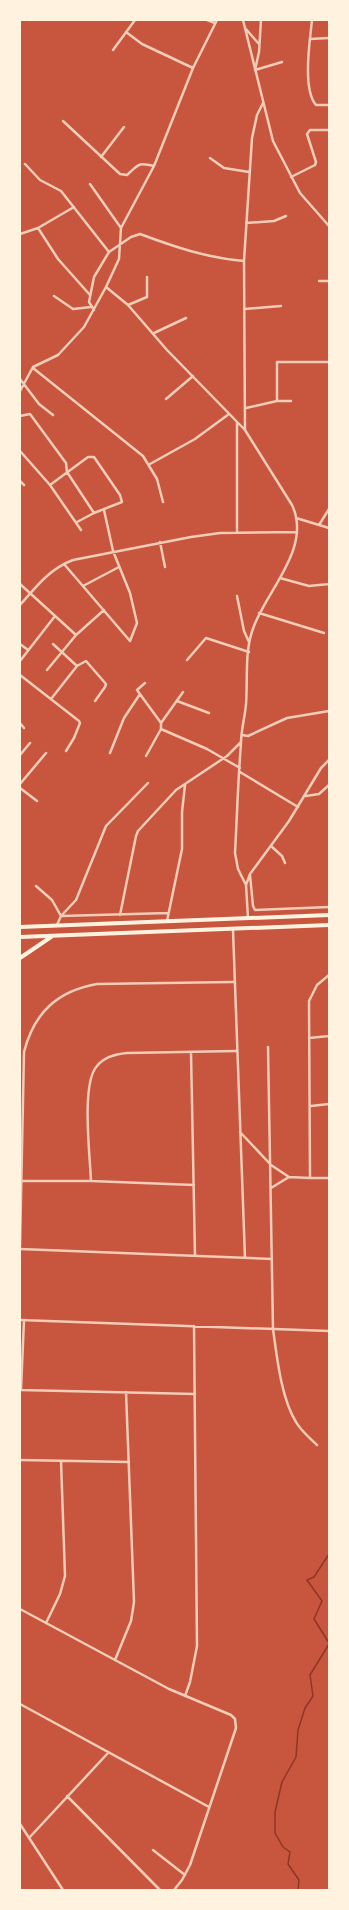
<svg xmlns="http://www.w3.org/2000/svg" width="349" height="1910" font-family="'Work Sans',sans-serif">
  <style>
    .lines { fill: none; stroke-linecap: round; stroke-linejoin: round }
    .stream { stroke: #8f3625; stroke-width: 1.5 }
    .minor { stroke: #f1ccb7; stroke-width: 2.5 }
    .primary { stroke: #fff3e0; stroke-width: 4 }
  </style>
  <rect width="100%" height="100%" fill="#c8553d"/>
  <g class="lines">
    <!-- stream -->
    <path class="stream" d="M329 1554 314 1577 307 1580 322 1601 314 1619 329 1643
      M298 1890 299 1880 288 1864 290 1852 283 1847 275 1833V1812L282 1782 296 1757 298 1730 305 1708 313 1696 310 1675 329 1644"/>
    <!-- minor -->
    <path class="minor" d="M207 20 215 23
      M243 20 273 141 300 193 329 226
      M261 20 259 52 255 70 282 62
      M312 20C310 40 302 89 316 105H329
      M245 28 258 43
      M126 32 142 44 193 68
      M310 39 329 38
      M113 50 135 20
      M63 121 120 174 127 175C139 164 138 162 154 166
      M101 157 124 127
      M210 158 224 168 249 172
      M25 164 40 180 61 191 109 252 94 277 89 302 94 310
      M291 177 315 165 316 162 307 134 310 130H329
      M90 184 121 228
      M74 207 38 228 58 259 90 295
      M246 223 274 221 286 216
      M20 234 38 228
      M109 252 131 237 140 234C175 247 207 258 244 261
      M319 281H329
      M106 287 128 305 167 350 245 430 292 505C312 547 268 589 254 626 244 650 248 679 246 704 245 717 241 730 241 743 238 780 237 817 235 853L238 869 246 885
      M54 296 73 309 91 307
      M128 305 147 297V277
      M245 309 281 306
      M154 333 186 318
      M33 368 143 456 157 479 163 502
      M20 379 39 404 53 415
      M20 391 33 367 58 355 84 327 106 287 119 259 121 228 154 166 193 68 217 20
      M166 399 193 376
      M277 401V362H329
      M246 408 277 401H291
      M20 416 30 414 66 463 67 472 94 513
      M237 422V533
      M245 430 244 261 252 138 257 115 263 103
      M20 451 50 485 81 530
      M150 464 195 439 229 414
      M20 481 24 485
      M50 485 88 457H94L120 495 122 502 94 513 77 522
      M296 518 329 528
      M319 525 329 509
      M160 542 165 567
      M64 564 130 641 137 623 130 593 113 551 104 510
      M280 578 309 586 329 584
      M20 584 76 635
      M83 586 119 567
      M237 596 244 631 249 642
      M20 605C36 587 49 569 73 560L191 537 220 533 297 532
      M259 613 324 633
      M20 644 28 650
      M53 644 77 666
      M187 660 206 638 249 652
      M20 661 55 616
      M47 670 76 635 104 610
      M20 675 79 721 80 723 74 738 66 751
      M145 683 137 690 161 723V729L146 756
      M51 699 77 666 86 661 106 684 105 687 95 701
      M177 701 209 713
      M20 723 24 728
      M161 723 183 692
      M161 729 207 749 240 768
      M242 735 248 736 287 718 329 711
      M110 753 124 718 140 694
      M20 755 30 743
      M240 772 298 807
      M20 784 46 753
      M20 788 37 801
      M306 796 319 794 329 785
      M271 846 282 856 285 863
      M250 875 253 906 255 910 329 907
      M36 886 52 900 61 916 168 913
      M120 915 136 836 138 831 176 790 227 756 241 742
      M248 918 246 885 250 874 289 821 321 768 329 760
      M167 921 182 849V812L185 785
      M57 925 61 916 76 900 106 826 148 783
      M233 930 245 1258
      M309 1038 329 1036
      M268 1047 273 1329C277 1357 281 1398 296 1422 301 1431 310 1438 317 1445
      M191 1052 195 1256
      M311 1106 329 1104
      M240 1132 271 1165 289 1177 310 1178 309 1001 317 985 329 975
      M310 1178H329
      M22 1181H91L194 1185
      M91 1181C90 1156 81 1083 97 1066 104 1057 116 1054 127 1053L236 1051
      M271 1188 289 1177
      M20 1246 24 1052C34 1013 57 991 97 984L233 982
      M20 1249 272 1259
      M20 1320 329 1331
      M20 1390 195 1394
      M21 1390 24 1320
      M20 1460 129 1462
      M20 1609 169 1689 231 1715 235 1719 236 1728 190 1865 182 1880 174 1890
      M46 1623 60 1594 65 1576 61 1461
      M115 1660 131 1621 134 1602 126 1392
      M185 1696 190 1682 197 1646 194 1326
      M20 1704 209 1807
      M67 1796 160 1890
      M20 1824 63 1890
      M29 1838 108 1753
      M153 1850 185 1875"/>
    <!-- primary -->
    <path class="primary" d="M20 927 329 915
      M20 937 329 925
      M20 958 51 937"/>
  </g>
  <!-- border -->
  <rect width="349" height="1910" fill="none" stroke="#fff3e0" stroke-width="42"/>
</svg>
